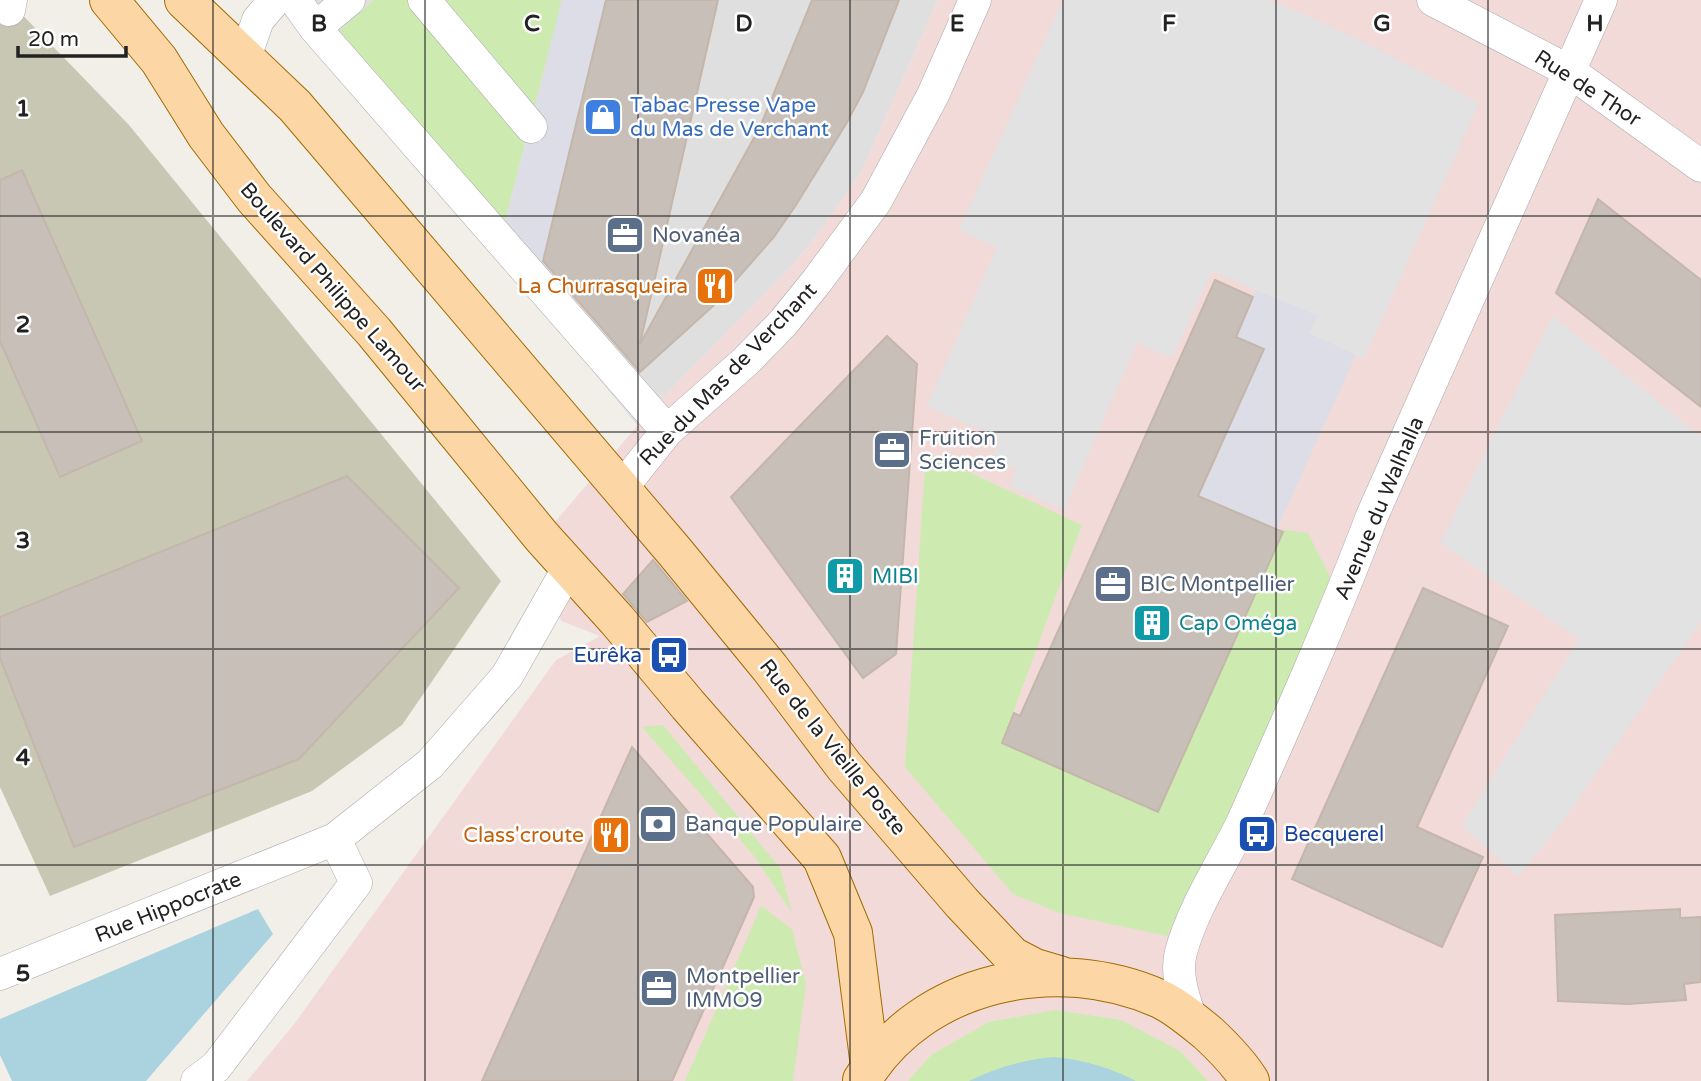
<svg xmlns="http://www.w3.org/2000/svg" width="1701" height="1081" font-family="'Varela Round',sans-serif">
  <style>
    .residential { fill: #e0dfdf }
    .commercial { fill: #f2dad9 }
    .construction { fill: #c7c7b4 }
    .grass { fill: #cdebb0 }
    .parking { fill: #e2e2e2 }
    .plaza { fill: #dddde8 }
    .water { fill: #aad3df }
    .building { fill: #c7bfb8; stroke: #c4b6ab; stroke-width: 2 }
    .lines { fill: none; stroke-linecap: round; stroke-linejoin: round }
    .street-casing { stroke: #a9a9a9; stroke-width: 33 }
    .primary-casing { stroke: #a06b00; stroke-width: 40 }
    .street { stroke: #fff; stroke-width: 32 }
    .primary { stroke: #fcd6a4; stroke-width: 38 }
    .grid { fill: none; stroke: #222; stroke-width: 2; stroke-opacity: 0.55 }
    .labels { text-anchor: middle; stroke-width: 5; stroke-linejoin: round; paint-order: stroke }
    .street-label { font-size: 21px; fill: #222; stroke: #fff }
    .shop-label { font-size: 21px; fill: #366cbe; stroke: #fff; text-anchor: start }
    .service-label { font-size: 21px; fill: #4e5e75; stroke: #fff; text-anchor: start }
    .food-label { font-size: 21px; fill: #c56008; stroke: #fff; text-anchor: end }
    .culture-label { font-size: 21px; fill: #0d838f; stroke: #fff; text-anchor: start }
    .transit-label { font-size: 21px; fill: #164399; stroke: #fff; text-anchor: end }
    .grid-label { font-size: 23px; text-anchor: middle; font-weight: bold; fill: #222; stroke: #fff; stroke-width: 5; stroke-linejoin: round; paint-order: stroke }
  </style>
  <rect width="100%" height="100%" fill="#f2efe9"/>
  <!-- residential -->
  <path class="residential" d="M271 0H938L862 171 821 230 794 264 657 404 638 426 459 209Z"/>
  <!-- commercial -->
  <path class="commercial" d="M938 0H1701V1081H247L295 1023 556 660 600 636 561 621 542 537 656 404 794 264 821 230 862 171Z"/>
  <!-- construction -->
  <path class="construction" d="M0 0H8L129 125 501 581 402 725 312 791 50 896 0 787Z"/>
  <!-- grass -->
  <path class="grass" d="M374 0H562L501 235 335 35Z
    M926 452 1082 525 1002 743 1158 812 1283 533 1277 529 1308 533 1341 598 1167 936 1059 913 1013 894 905 767Z
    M663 725 780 868 792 913 754 856 642 727Z
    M761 906 792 929 806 984 793 1081H685Z
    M1055 1010 1121 1020 1180 1051 1208 1081H908L931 1055 989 1022Z"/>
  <!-- parking -->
  <path class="parking" d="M1063 0H1268L1307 15 1384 52 1479 103 1364 359 1309 333 1317 316 1212 271 1172 358 1137 343 1064 510 1009 486 1016 469 992 458 1000 439 927 406 997 247 959 230Z
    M1553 316 1699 435 1701 434V622L1564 820 1518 877 1462 825 1579 639 1440 543Z"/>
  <!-- plaza -->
  <path class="plaza" d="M562 0H606L542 267 502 243Z
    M1256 290 1318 316 1309 333 1356 355 1277 529 1246 516 1240 529 1193 508 1264 350 1236 337Z"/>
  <!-- water -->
  <path class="water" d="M258 909 273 934 146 1081H12L0 1055V1019Z
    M1054 1057C1084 1060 1109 1067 1136 1081H969C997 1067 1023 1060 1054 1057Z"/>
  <!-- building -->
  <path class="building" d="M606 0H718L640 344 760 127 812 0H899L863 92 846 124 796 205 774 237 713 306 640 372 543 261Z
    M22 170 142 441 60 477 0 341V180Z
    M1598 199 1701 280V407L1556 293Z
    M1215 280 1253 297 1236 337 1264 349 1198 496 1283 532 1158 812 1002 743 1014 713 1020 716Z
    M887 336 917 364 913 420 896 654 863 678 731 497Z
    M347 476 459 588 299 759 74 847 0 658V617Z
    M653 560 687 601 647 622 623 594Z
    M1423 588 1508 626 1417 827 1483 857 1442 947 1292 879Z
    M632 747 753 887 754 897 750 906 672 1081H482Z
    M1680 909V918L1701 917V982L1684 984 1686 1000 1628 1004 1558 1001 1555 915Z"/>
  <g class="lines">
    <!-- street casing -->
    <g class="street-casing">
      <path id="street" d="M295 0 315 28 667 431
        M424 0 531 127
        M1433 0 1569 71 1701 166
        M9 10 11 0
        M315 28 349 0
        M244 60 258 20 275 0
        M625 493 628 480 667 431 746 361 783 323 817 281 876 201 933 95 975 0
        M0 974 335 839
        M1191 1019C1184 999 1175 974 1181 952 1193 907 1223 863 1243 821 1288 720 1333 619 1372 516L1601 0
        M197 1081 216 1067 356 883 335 839 430 764 507 676 569 567"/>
    </g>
    <!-- primary casing -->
    <g class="primary-casing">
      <path id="primary" d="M109 0 159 60 206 135 254 198 374 332 542 537 617 620 688 705 822 858 853 933 870 1066
        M184 0 295 106 675 552 770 668 844 766 962 903 1012 956 1035 968 1062 976
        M862 1080C923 980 1057 953 1160 999 1177 1007 1193 1021 1208 1033 1223 1047 1239 1063 1250 1081"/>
    </g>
    <!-- street -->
    <use href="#street" class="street"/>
    <!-- primary -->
    <use href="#primary" class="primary"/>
  </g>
  <!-- grid -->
  <path class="grid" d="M213 0V1081M425 0V1081M638 0V1081M850 0V1081M1063 0V1081M1276 0V1081M1488 0V1081M0 216H1701M0 432H1701M0 649H1701M0 865H1701"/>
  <!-- icons -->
  <defs>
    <g id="shop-square" transform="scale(2.0125)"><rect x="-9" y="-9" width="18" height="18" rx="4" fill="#3f7fe0" stroke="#fff"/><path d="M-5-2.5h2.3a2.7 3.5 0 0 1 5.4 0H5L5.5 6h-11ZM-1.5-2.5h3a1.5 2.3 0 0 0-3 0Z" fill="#fff"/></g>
    <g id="office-square" transform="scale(2.0125)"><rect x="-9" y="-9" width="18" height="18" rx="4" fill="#5c6f8a" stroke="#fff"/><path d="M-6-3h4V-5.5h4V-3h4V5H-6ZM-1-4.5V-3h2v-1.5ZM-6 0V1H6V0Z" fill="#fff"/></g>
    <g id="restaurant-square" transform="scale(2.0125)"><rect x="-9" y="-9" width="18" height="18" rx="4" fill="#e8710a" stroke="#fff"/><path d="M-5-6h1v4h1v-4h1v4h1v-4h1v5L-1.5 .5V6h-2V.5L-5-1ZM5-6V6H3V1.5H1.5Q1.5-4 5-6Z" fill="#fff"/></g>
    <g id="building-square" transform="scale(2.0125)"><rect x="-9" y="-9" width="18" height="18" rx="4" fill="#0f9aa8" stroke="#fff"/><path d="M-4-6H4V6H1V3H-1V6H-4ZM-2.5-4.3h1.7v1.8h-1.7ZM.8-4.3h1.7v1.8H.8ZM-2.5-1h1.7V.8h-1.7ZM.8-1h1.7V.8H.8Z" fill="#fff"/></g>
    <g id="bus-square" transform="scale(2.0125)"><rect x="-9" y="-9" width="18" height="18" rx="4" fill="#1a4fb4" stroke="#fff"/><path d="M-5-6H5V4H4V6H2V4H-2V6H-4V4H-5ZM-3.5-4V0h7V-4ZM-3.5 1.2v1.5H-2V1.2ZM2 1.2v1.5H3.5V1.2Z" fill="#fff"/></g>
    <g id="bank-square" transform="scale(2.0125)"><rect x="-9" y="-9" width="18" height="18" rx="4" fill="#5c6f8a" stroke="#fff"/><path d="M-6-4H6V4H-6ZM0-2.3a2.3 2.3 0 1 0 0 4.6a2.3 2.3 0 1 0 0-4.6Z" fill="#fff"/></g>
  </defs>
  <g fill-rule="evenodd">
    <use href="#shop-square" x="603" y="117"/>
    <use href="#office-square" x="625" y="235"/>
    <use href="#restaurant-square" x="715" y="286"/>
    <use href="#office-square" x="892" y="450"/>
    <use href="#building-square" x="845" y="576"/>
    <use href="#office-square" x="1113" y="584"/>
    <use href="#building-square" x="1152" y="623"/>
    <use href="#bus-square" x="669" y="655"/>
    <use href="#bank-square" x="658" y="824"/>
    <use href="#bus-square" x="1257" y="834"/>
    <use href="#restaurant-square" x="611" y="835"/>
    <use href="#office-square" x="659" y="988"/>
  </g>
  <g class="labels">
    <!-- street labels -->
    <g class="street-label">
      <text transform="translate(1588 88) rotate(33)" y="7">Rue de Thor</text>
      <text transform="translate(333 287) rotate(49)" y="7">Boulevard Philippe Lamour</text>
      <text transform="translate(728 374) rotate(-46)" y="7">Rue du Mas de Verchant</text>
      <text transform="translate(1379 508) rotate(-67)" y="7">Avenue du Walhalla</text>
      <text transform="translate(833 747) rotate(51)" y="7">Rue de la Vieille Poste</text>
      <text transform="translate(168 907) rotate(-22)" y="7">Rue Hippocrate</text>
    </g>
    <!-- shop labels -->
    <g class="shop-label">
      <text x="630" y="112">Tabac Presse Vape<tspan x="630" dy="24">du Mas de Verchant</tspan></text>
    </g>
    <!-- service labels -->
    <g class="service-label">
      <text x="652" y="242">Novanéa</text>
      <text x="919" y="445">Fruition<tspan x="919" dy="24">Sciences</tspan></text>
      <text x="1140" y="591">BIC Montpellier</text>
      <text x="685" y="831">Banque Populaire</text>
      <text x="686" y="983">Montpellier<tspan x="686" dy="24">IMMO9</tspan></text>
    </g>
    <!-- food labels -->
    <g class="food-label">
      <text x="688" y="293">La Churrasqueira</text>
      <text x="584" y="842">Class'croute</text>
    </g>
    <!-- culture labels -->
    <g class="culture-label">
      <text x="872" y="583">MIBI</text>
      <text x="1179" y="630">Cap Oméga</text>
    </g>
    <!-- transit labels -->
    <g class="transit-label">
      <text x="642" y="662">Eurêka</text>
      <text x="1284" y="841" text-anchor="start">Becquerel</text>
    </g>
  </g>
  <g class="grid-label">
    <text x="319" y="31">B</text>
    <text x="532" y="31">C</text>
    <text x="744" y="31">D</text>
    <text x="957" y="31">E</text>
    <text x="1169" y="31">F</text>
    <text x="1382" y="31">G</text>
    <text x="1595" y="31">H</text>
    <text x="23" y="116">1</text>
    <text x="23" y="332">2</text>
    <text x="23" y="548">3</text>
    <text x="23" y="765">4</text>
    <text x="23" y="981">5</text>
  </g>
  <!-- scale -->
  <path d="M18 46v10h108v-10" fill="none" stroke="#222222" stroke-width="3.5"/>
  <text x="28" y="46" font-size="21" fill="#222222" stroke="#ffffff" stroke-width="5" paint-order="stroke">20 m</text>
</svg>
